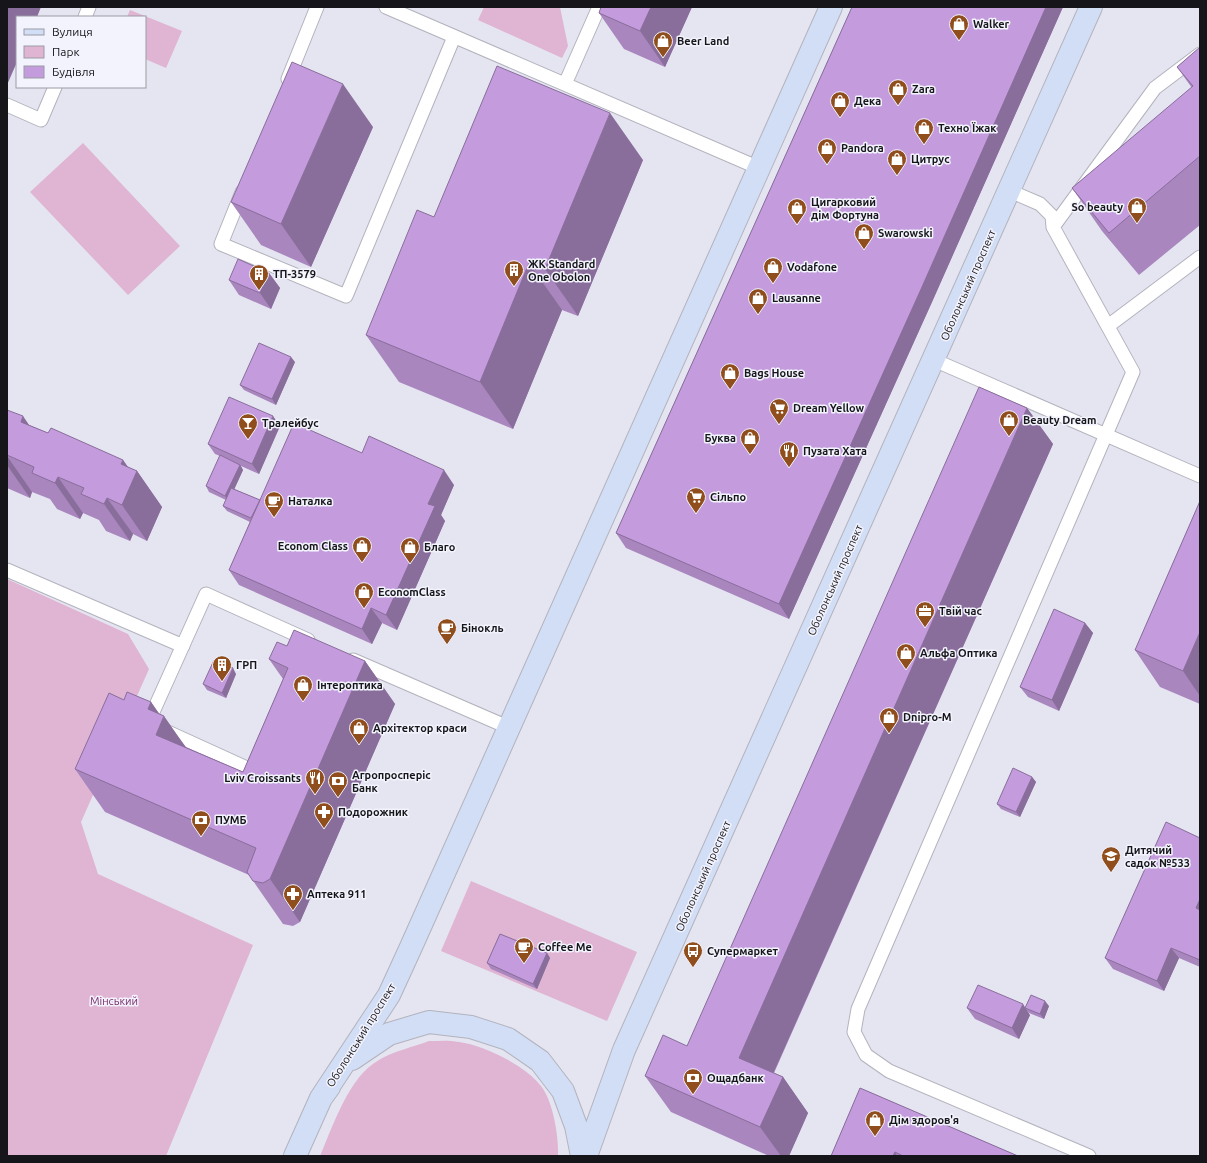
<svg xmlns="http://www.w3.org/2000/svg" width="1207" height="1163" font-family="Ubuntu,sans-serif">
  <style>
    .green { fill: #e0b4d3 }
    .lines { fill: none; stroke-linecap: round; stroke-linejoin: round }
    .lane-casing { stroke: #b3b3be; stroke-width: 15 }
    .secondary-casing { stroke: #b3b3be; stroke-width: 24 }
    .lane { stroke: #fff; stroke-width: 13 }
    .secondary { stroke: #d1def5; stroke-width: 22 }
    .wall { fill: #a986be }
    .shaded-wall { fill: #896d9b }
    .building { fill: #c49cdd; stroke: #896d9b }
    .labels { text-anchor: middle; stroke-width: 3; stroke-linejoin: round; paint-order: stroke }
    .poi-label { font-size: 11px; font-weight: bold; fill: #16161a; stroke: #f3f3fe; text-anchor: start }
    .street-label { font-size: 11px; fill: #16161a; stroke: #f3f3fe }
    .park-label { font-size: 11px; fill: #782b67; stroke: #f3f3fe }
  </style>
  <rect width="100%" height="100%" fill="#e5e5f1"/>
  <!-- green -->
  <path class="green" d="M484 7H560L568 46 562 58 478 20Z
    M130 10 182 31 166 68 145 59V17H127Z
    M83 143 180 246 128 295 30 192Z
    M7 579 128 634 149 669 81 822 98 874 253 945 166 1156H7Z
    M471 881 637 952 607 1021 441 951Z
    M429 1041C439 1041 449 1040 459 1042 484 1045 526 1066 541 1086 553 1101 559 1137 558 1156H320C333 1126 349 1076 379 1060 394 1051 413 1047 429 1041Z"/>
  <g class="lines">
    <!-- lane casing -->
    <g class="lane-casing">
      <path id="lane" d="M386 7 759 168
        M85 17 89 7
        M288 79 317 7
        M565 84 599 7
        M7 105 41 120 55 87
        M1010 191 1040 204 1052 216 1053 227 1133 372 858 1009 854 1032 866 1055 889 1071 1089 1156
        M242 192 221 244 346 296 454 37
        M1053 227 1155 88 1200 54
        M1108 326 1200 257
        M934 360 1200 476
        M7 570 183 646
        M353 660 510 728
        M260 774 148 723 206 594 308 640"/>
    </g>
    <!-- secondary casing -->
    <g class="secondary-casing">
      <path id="secondary" d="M352 1059 389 1034 429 1022 471 1027 508 1039 540 1061 563 1091 576 1126 582 1156
        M321 1098 389 995 411 947 831 7
        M295 1156 321 1098 329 1087
        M586 1156 624 1050 1091 7"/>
    </g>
    <!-- lane -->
    <use href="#lane" class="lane"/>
    <!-- secondary -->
    <use href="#secondary" class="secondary"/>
  </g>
  <!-- wall -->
  <path class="wall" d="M692 7 665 67 624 49 599 13Z
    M852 7H1063L932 302 789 619 626 548 616 533Z
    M1200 47V225L1139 275 1102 231 1072 188 1192 88 1177 67Z
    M373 127 311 267 261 245 231 202Z
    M643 160 578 316 562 310 513 429 399 382 366 335 434 217Z
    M269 273 280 288 271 309 239 295 229 280Z
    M295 362 276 405 244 390 240 385Z
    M1027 408 1053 444 774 1073 783 1077 808 1113 789 1156H769L671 1112 645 1076 687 1046Z
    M7 410 29 425 48 433 123 460 128 467 137 471 162 507 147 541 133 534 130 541 106 531 99 520 83 513 80 519 57 509 50 499 32 492 30 498 7 488Z
    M280 426 259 474 241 466 243 470 234 489 260 500 362 453 454 485 441 515 445 521 397 630 382 623 372 644 239 585 229 570 250 522 227 511 223 506 226 500 209 492 206 486 220 456 215 454 208 444Z
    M1200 501V704L1160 687 1135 650Z
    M1085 623 1093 633 1059 711 1028 697 1020 687Z
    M287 646 365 661 395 704 300 922 293 926 283 924 249 875 105 812 75 769 124 700 151 702 159 714 186 747 243 772 283 679 269 659Z
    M236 674 226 698 207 690 203 684Z
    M1032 777 1036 782 1020 817 1001 809 997 804Z
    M1200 838V967L1179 958 1164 991 1113 969 1105 958Z
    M547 953 550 958 537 989 491 969 487 963Z
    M1049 1006 1044 1019 1029 1013 1025 1008Z
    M967 1008 1030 1015 1019 1039 975 1019Z
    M860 1088 1018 1156H831Z"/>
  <!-- shaded-wall -->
  <path class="shaded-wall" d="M7 7H41L37 17H17V62L7 85Z
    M651 7H692L665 67 640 31Z
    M1046 7H1063L932 302 789 619 779 604Z
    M343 84 373 127 311 267 281 224Z
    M610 113 643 160 578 316 545 269Z
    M529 263 562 310 513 429 480 382Z
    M269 273 280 288 271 309 260 293Z
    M291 357 295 362 276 405 272 399Z
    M1027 408 1053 444 764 1094 739 1058Z
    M23 416 48 453 21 422Z
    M273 416 280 426 259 474 252 464Z
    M7 456 32 492 30 498 7 465Z
    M123 460 134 476 137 471 162 507 147 541 122 505 121 464Z
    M240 465 243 470 229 501 225 496Z
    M444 470 454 485 441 515 445 521 397 630 386 615 428 504Z
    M58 477 83 513 80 519 55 483Z
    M107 498 133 534 130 541 104 504Z
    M371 608 382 623 372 644 362 629Z
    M1085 623 1093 633 1059 711 1052 700Z
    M1200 632V696L1183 671Z
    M365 661 395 704 300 922 270 879Z
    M233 668 236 674 226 698 222 693Z
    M151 702 163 719 164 716 194 759 156 735 148 709Z
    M1032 777 1036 782 1020 817 1016 812Z
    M1200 899V914L1196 908Z
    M1171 948 1179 958 1164 991 1157 981Z
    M547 953 550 958 537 989 533 984Z
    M1045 1001 1049 1006 1044 1019 1040 1014Z
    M1023 1004 1030 1015 1019 1039 1012 1028Z
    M783 1077 808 1113 789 1156H781L760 1127Z
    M895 1152 897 1156H893Z"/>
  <!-- building -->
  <path class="building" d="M601 7H651L640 31 599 13Z
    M852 7H1046L922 287 779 604 616 533Z
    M1200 47V156L1109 233 1072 188 1193 86 1177 67Z
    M292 62 343 84 281 224 231 202Z
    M497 66 610 113 545 269 529 263 480 382 366 335 417 210 434 217Z
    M238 259 269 273 260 293 229 280Z
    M259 343 291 357 272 399 240 385Z
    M979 387 1027 408 739 1058 783 1077 760 1127 645 1076 663 1035 687 1046Z
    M229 397 273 416 252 464 208 444Z
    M7 410 23 416 21 422 48 433 51 428 123 460 121 464 137 471 122 505 107 498 104 504 81 494 84 488 58 477 55 483 32 473 34 467 7 455Z
    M294 423 362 453 369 436 444 470 428 504 435 506 386 615 371 608 362 629 229 570Z
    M220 455 240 465 225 496 206 486Z
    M231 488 260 500 251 518 223 506Z
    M1200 501V632L1183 671 1135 650Z
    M1054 609 1085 623 1052 700 1020 687Z
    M294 630 365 661 270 879 263 883 253 881 247 872 256 848 75 769 109 693 124 700 127 692 151 702 148 709 164 716 156 735 243 772 288 668 269 659 277 642 287 646Z
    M214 660 233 668 222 693 203 684Z
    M1013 768 1032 777 1016 812 997 804Z
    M1166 822 1200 838V899L1196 908 1200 910V960L1171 948 1157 981 1105 958Z
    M500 934 547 953 533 984 487 963Z
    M978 985 1023 1004 1012 1028 967 1008Z
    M1031 995 1045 1001 1040 1014 1025 1008Z
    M860 1088 1018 1156H903L895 1152 893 1156H831Z"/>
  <!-- icons -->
  <defs>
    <g id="shop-pin" transform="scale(1)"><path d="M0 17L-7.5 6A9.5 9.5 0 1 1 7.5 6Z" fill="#8f4e1b" stroke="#f3f3fe"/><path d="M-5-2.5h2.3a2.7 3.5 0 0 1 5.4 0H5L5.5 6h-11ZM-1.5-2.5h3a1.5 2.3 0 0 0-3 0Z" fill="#fff"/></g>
    <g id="building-pin" transform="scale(1)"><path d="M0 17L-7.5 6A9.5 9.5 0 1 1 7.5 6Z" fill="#8f4e1b" stroke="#f3f3fe"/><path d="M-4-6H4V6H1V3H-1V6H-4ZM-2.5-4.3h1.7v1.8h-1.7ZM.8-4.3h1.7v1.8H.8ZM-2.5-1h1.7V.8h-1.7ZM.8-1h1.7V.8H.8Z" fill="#fff"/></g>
    <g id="supermarket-pin" transform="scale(1)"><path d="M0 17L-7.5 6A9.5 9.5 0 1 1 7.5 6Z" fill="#8f4e1b" stroke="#f3f3fe"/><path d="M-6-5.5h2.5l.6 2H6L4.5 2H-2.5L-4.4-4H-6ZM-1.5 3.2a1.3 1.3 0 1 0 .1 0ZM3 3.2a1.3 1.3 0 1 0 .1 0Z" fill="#fff"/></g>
    <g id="bar-pin" transform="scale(1)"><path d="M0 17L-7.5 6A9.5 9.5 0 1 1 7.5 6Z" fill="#8f4e1b" stroke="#f3f3fe"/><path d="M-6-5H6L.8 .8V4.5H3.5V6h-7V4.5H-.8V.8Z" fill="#fff"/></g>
    <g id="restaurant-pin" transform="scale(1)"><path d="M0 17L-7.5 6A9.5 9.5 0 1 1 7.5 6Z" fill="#8f4e1b" stroke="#f3f3fe"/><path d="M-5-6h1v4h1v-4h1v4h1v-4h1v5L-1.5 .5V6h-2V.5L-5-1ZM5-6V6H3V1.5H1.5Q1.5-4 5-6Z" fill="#fff"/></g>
    <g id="cafe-pin" transform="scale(1)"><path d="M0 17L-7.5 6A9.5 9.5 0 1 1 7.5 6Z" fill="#8f4e1b" stroke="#f3f3fe"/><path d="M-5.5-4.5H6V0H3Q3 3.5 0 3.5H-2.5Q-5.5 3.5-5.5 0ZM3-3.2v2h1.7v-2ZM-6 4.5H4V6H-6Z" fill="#fff"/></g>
    <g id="office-pin" transform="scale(1)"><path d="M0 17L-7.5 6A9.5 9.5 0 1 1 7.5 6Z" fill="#8f4e1b" stroke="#f3f3fe"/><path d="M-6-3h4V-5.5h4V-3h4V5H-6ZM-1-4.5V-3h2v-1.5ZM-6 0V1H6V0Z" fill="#fff"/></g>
    <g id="bank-pin" transform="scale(1)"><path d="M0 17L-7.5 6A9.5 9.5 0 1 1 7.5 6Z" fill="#8f4e1b" stroke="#f3f3fe"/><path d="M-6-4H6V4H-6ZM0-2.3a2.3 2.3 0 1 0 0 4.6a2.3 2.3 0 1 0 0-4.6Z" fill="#fff"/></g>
    <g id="pharmacy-pin" transform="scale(1)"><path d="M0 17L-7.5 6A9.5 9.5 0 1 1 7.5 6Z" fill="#8f4e1b" stroke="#f3f3fe"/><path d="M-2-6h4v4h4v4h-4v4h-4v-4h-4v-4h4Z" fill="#fff"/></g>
    <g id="school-pin" transform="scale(1)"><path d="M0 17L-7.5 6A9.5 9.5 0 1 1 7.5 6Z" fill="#8f4e1b" stroke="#f3f3fe"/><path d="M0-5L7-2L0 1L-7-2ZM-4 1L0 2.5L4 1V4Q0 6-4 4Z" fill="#fff"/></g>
    <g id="bus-pin" transform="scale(1)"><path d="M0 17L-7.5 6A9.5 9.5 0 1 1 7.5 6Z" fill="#8f4e1b" stroke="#f3f3fe"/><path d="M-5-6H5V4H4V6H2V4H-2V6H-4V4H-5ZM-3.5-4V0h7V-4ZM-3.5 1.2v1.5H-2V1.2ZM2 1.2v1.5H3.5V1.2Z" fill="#fff"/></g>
  </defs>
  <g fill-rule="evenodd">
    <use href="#shop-pin" x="959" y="24"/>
    <use href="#shop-pin" x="663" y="41"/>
    <use href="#shop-pin" x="898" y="89"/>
    <use href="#shop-pin" x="840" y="101"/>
    <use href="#shop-pin" x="924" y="128"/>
    <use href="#shop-pin" x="827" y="148"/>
    <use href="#shop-pin" x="897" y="159"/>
    <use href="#shop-pin" x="1137" y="207"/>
    <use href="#shop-pin" x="797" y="208"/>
    <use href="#shop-pin" x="864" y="233"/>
    <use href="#shop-pin" x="773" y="267"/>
    <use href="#building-pin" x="514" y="270"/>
    <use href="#building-pin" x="259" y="274"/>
    <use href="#shop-pin" x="758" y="298"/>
    <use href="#shop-pin" x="730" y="373"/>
    <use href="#supermarket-pin" x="779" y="408"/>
    <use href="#shop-pin" x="1009" y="420"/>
    <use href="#bar-pin" x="248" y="423"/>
    <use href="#shop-pin" x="750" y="438"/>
    <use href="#restaurant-pin" x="789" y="451"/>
    <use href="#supermarket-pin" x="696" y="497"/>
    <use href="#cafe-pin" x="274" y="501"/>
    <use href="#shop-pin" x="362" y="546"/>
    <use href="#shop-pin" x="410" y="547"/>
    <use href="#shop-pin" x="364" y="592"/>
    <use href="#office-pin" x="925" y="611"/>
    <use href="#cafe-pin" x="447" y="628"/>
    <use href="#shop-pin" x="906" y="653"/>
    <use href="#building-pin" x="222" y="665"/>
    <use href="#shop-pin" x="303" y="685"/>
    <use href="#shop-pin" x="889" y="717"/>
    <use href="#shop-pin" x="359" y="728"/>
    <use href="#restaurant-pin" x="315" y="778"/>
    <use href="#bank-pin" x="338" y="781"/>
    <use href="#pharmacy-pin" x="324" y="812"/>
    <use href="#bank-pin" x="201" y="820"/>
    <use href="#school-pin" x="1111" y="856"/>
    <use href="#pharmacy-pin" x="293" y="894"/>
    <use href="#cafe-pin" x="524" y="947"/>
    <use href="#bus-pin" x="693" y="951"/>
    <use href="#bank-pin" x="693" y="1078"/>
    <use href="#shop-pin" x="875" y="1120"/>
  </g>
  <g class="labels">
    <!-- poi labels -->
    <g class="poi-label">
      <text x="973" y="28">Walker</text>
      <text x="677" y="45">Beer Land</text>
      <text x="912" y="93">Zara</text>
      <text x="854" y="105">Дека</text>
      <text x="938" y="132">Техно Їжак</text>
      <text x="841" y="152">Pandora</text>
      <text x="911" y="163">Цитрус</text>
      <text x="811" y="206">Цигарковий<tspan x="811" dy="13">дім Фортуна</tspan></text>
      <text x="1123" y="211" text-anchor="end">So beauty</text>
      <text x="878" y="237">Swarowski</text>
      <text x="528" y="268">ЖК Standard<tspan x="528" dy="13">One Obolon</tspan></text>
      <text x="787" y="271">Vodafone</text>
      <text x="273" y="278">ТП-3579</text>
      <text x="772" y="302">Lausanne</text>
      <text x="744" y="377">Bags House</text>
      <text x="793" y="412">Dream Yellow</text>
      <text x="1023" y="424">Beauty Dream</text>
      <text x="262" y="427">Тралейбус</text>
      <text x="736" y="442" text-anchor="end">Буква</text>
      <text x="803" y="455">Пузата Хата</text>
      <text x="710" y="501">Сільпо</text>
      <text x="288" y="505">Наталка</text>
      <text x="348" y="550" text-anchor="end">Econom Class</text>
      <text x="424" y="551">Благо</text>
      <text x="378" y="596">EconomClass</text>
      <text x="939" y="615">Твій час</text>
      <text x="461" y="632">Бінокль</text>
      <text x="920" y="657">Альфа Оптика</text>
      <text x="236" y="669">ГРП</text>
      <text x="317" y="689">Інтероптика</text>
      <text x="903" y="721">Dnipro-M</text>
      <text x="373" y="732">Архітектор краси</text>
      <text x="352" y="779">Агропросперіс<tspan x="352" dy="13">Банк</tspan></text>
      <text x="301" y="782" text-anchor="end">Lviv Croissants</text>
      <text x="338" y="816">Подорожник</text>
      <text x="215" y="824">ПУМБ</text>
      <text x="1125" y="854">Дитячий<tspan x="1125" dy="13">садок №533</tspan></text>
      <text x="307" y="898">Аптека 911</text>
      <text x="538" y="951">Coffee Me</text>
      <text x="707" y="955">Супермаркет</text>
      <text x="707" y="1082">Ощадбанк</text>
      <text x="889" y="1124">Дім здоров'я</text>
    </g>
    <!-- street labels -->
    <g class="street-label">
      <text transform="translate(968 285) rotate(-66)" y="4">Оболонський проспект</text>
      <text transform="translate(835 580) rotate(-66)" y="4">Оболонський проспект</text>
      <text transform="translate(703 876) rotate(-66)" y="4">Оболонський проспект</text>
      <text transform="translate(361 1035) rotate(-58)" y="4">Оболонський проспект</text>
    </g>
    <!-- park labels -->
    <g class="park-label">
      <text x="114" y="1005">Мінський</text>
    </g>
  </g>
  <!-- border -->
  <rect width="1207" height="1163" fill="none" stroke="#16161a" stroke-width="16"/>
  <!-- legend -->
  <rect x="16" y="16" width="130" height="72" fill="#f3f3fe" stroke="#9b9ba3"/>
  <rect x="24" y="29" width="20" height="6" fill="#d1def5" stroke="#9b9ba3"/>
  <text x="52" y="36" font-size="12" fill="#16161a">Вулиця</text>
  <rect x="24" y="46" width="20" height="12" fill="#e0b4d3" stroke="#9b9ba3"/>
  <text x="52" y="56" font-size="12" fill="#16161a">Парк</text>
  <rect x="24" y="66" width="20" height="12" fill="#c49cdd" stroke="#9b9ba3"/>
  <text x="52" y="76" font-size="12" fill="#16161a">Будівля</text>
</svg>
